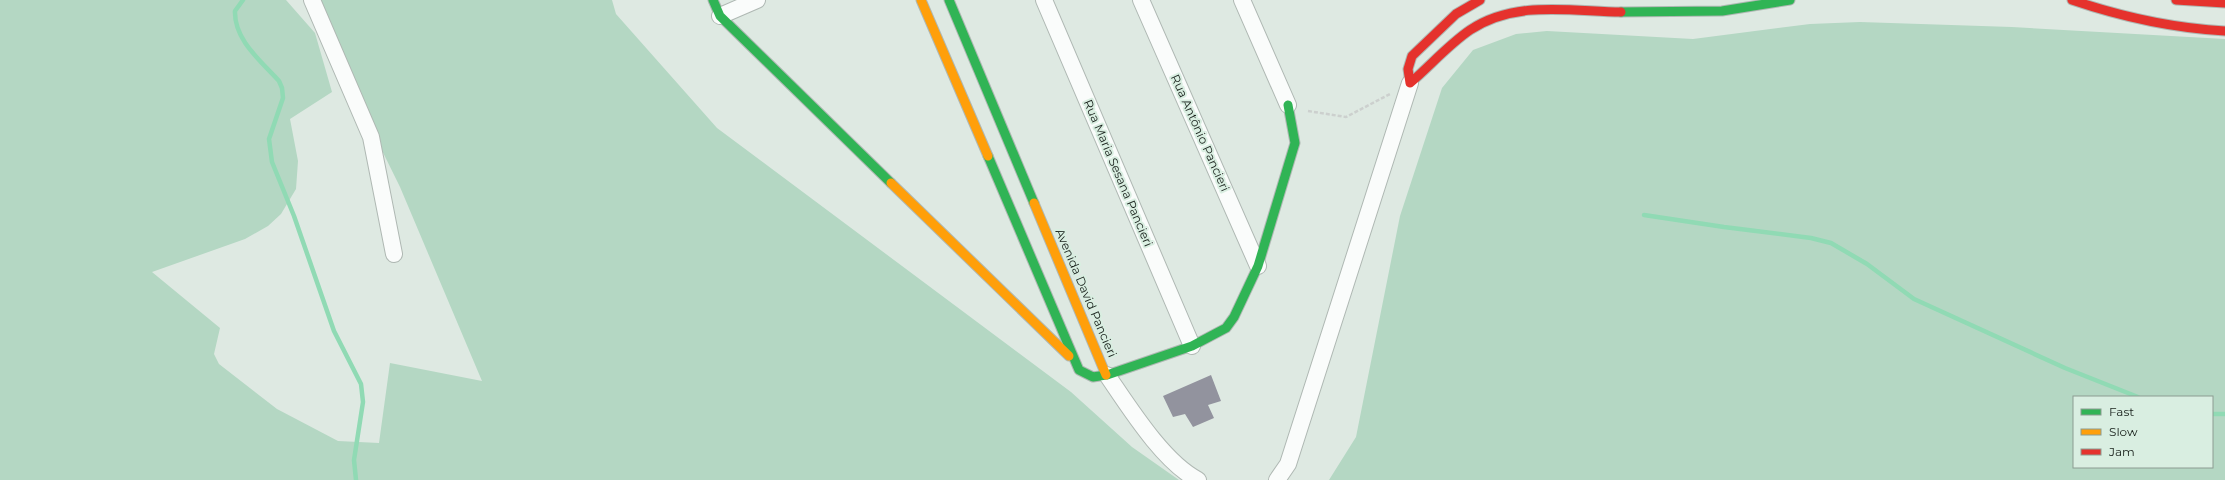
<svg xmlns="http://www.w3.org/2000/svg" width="2225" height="480" font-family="Montserrat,sans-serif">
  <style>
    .green { fill: #b4d7c3; fill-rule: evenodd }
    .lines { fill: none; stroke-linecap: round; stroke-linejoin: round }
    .stream { stroke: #90dab4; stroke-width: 4.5 }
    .building { fill: #92939e }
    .street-casing { stroke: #afb8b3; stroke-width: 18 }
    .fast-casing { stroke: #afb8b3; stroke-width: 11 }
    .slow-casing { stroke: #afb8b3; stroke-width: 11 }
    .jam-casing { stroke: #afb8b3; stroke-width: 11 }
    .path { stroke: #ccd0ce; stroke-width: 2.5; stroke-dasharray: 4 2; stroke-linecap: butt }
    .street { stroke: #fafcfb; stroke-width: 16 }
    .fast { stroke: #30b455; stroke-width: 9 }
    .slow { stroke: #ff9f0a; stroke-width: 9 }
    .jam { stroke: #e5322d; stroke-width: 9 }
    .labels { text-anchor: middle; stroke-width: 4; stroke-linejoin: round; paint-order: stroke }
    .street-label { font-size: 12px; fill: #18201b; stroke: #d9eee1 }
  </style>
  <rect width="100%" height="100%" fill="#dee9e2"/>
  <!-- green -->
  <path class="green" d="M0 0H286L315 33 332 92 290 119 298 161 296 189 281 214 268 226 245 239 152 272 220 328 214 354 219 364 277 409 338 441 379 443 390 363 482 381 400 187 327 39 317 0H612L616 14 717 128 1071 392 1132 447 1179 480H0Z
    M1860 22 2012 27 2225 39V480H1329L1356 437 1400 216 1442 88 1473 50 1516 34 1547 31 1693 39 1810 24ZM2074 397H2212V467H2074Z"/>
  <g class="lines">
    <!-- stream -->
    <path class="stream" d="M243 0 235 11C234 40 261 61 279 81L282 88 283 98 269 139 272 162 294 216 334 331 361 384 363 402 354 460 356 480
      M1644 215 1724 227 1811 238 1831 243 1867 264 1914 299 2065 368 2138 397
      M2212 414H2225"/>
  </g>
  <!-- building -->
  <path class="building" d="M1211 375 1221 401 1208 405 1214 418 1193 427 1185 414 1173 417 1163 396Z"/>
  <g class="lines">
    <!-- street casing -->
    <g class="street-casing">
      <path id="street" d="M312 0 371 137 394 254
        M1044 0 1192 346
        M1141 0 1258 266
        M1242 0 1288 105
        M720 16 757 0
        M1107 375C1129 407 1163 462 1198 480
        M1277 480 1288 464 1410 83"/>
    </g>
    <!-- fast casing -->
    <g class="fast-casing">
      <path id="fast" d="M713 0 720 16 891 183
        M949 0 1034 203
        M1621 12 1722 11 1790 0
        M988 156 1079 370 1093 377 1106 375
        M1107 375 1192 346 1226 328 1234 317 1258 266 1295 143 1288 105"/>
    </g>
    <!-- slow casing -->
    <g class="slow-casing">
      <path id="slow" d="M921 0 988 156
        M891 183 1069 356
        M1034 203 1106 375"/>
    </g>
    <!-- jam casing -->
    <g class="jam-casing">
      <path id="jam" d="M2072 0C2122 17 2172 28 2225 31
        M2176 0 2225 3
        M1410 83C1430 66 1448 45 1470 30 1515 0 1569 11 1621 12
        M1410 83 1408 69 1412 56 1456 14 1480 0"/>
    </g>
    <!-- path -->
    <path class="path" d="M1308 111 1346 117 1390 94"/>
    <!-- street -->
    <use href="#street" class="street"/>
    <!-- fast -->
    <use href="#fast" class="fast"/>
    <!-- slow -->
    <use href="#slow" class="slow"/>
    <!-- jam -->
    <use href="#jam" class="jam"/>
  </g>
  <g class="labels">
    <!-- street labels -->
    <g class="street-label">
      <text transform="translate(1200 133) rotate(66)" y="4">Rua Antônio Pancieri</text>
      <text transform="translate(1118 173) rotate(67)" y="4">Rua Maria Sesana Pancieri</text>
      <text transform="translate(1086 293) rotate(67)" y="4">Avenida David Pancieri</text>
    </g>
  </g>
  <!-- legend -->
  <rect x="2073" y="396" width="140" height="72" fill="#d9eee1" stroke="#8c9c92"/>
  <rect x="2081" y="409" width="20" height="6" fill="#30b455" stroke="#8c9c92"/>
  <text x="2109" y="416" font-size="12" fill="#18201b">Fast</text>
  <rect x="2081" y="429" width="20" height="6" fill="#ff9f0a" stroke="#8c9c92"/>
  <text x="2109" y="436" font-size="12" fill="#18201b">Slow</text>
  <rect x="2081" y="449" width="20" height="6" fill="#e5322d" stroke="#8c9c92"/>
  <text x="2109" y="456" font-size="12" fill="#18201b">Jam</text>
</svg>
